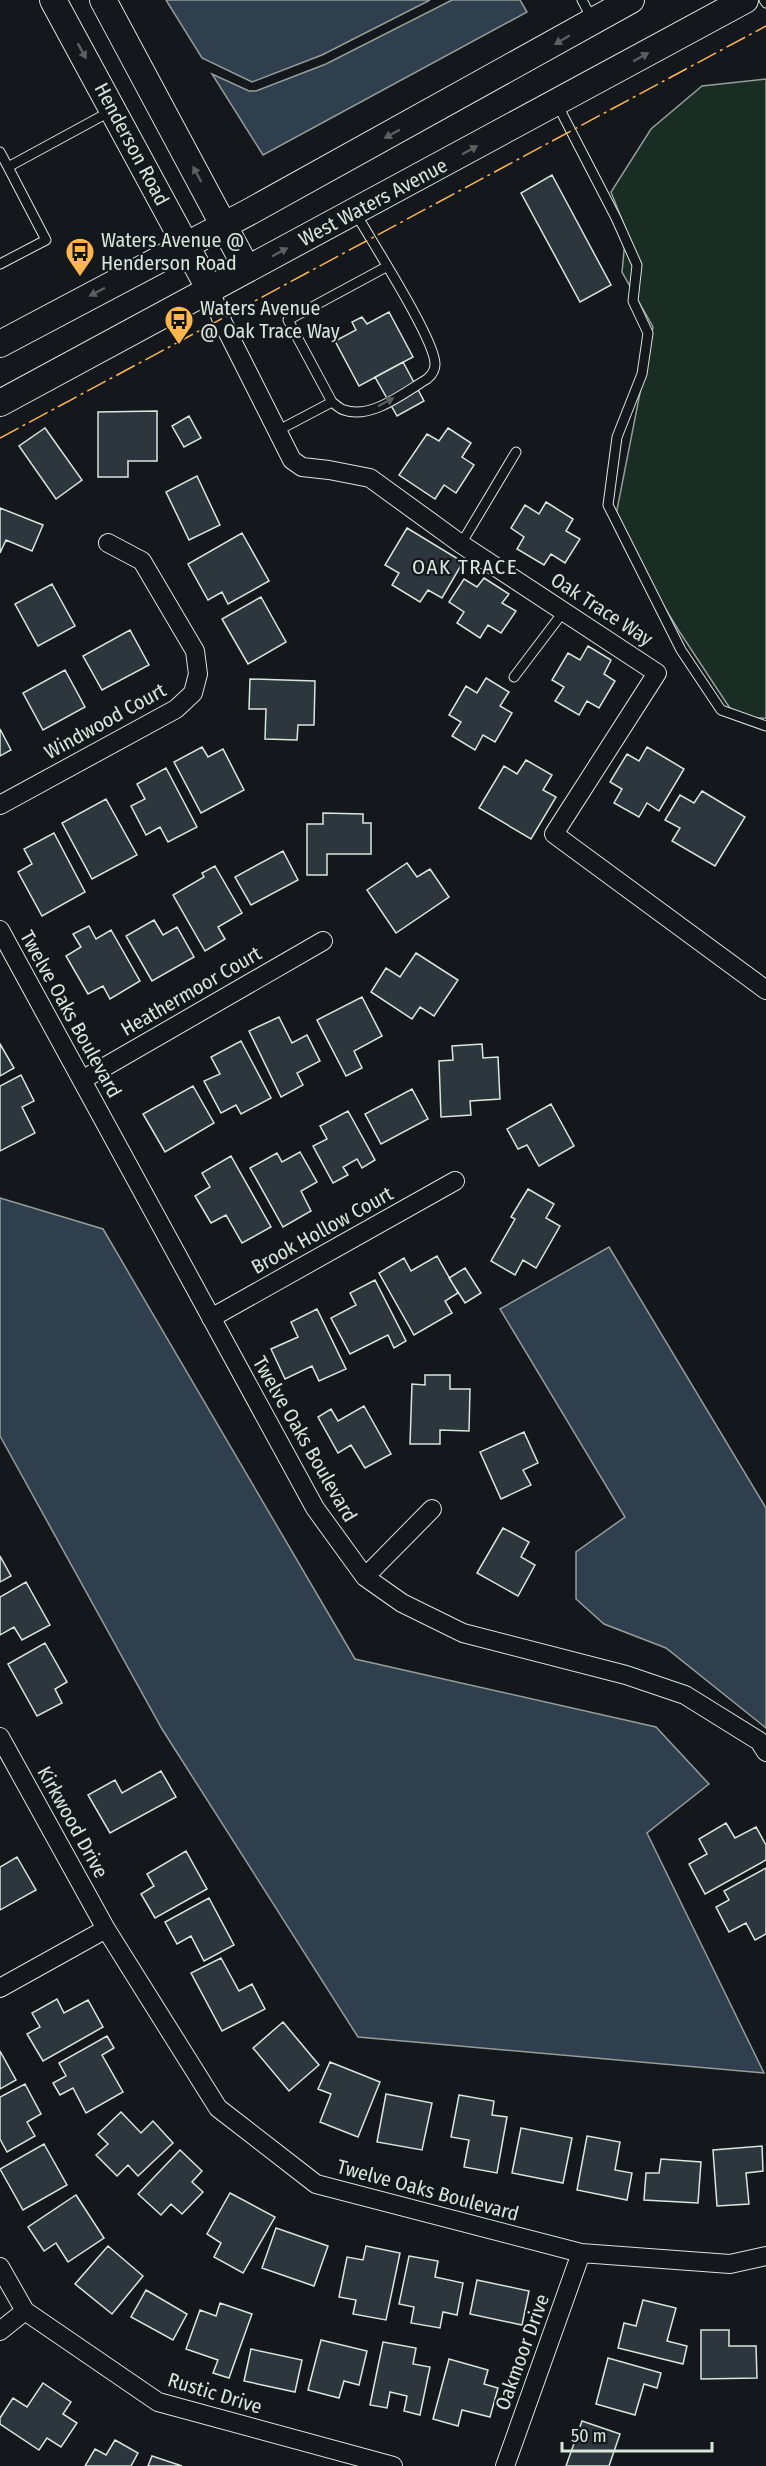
<svg xmlns="http://www.w3.org/2000/svg" width="766" height="2466" font-family="'Fira Sans Condensed',sans-serif">
  <style>
    .green { fill: #1a2d24; stroke: #939e99; stroke-width: 1.5 }
    .water { fill: #2f3f4d; stroke: #939e99; stroke-width: 1.5 }
    .building { fill: #2c363c; stroke: #d8e6dc; stroke-width: 1.5 }
    .lines { fill: none; stroke-linecap: round; stroke-linejoin: round }
    .lane-casing { stroke: #d8e6dc; stroke-width: 11 }
    .street-casing { stroke: #d8e6dc; stroke-width: 20 }
    .secondary-casing { stroke: #d8e6dc; stroke-width: 28 }
    .lane { stroke: #14181c; stroke-width: 9 }
    .street { stroke: #14181c; stroke-width: 18 }
    .secondary { stroke: #14181c; stroke-width: 26 }
    .power { stroke: #ffb74d; stroke-width: 1.5; stroke-dasharray: 21 4.5 3 4.5; stroke-linecap: butt }
    .oneway { fill: #59605f }
    .labels { text-anchor: middle; stroke-width: 4.5; stroke-linejoin: round; paint-order: stroke }
    .street-label { font-size: 20px; fill: #d8e6dc; stroke: #14181c }
    .poi-label { font-size: 20px; fill: #d8e6dc; stroke: #14181c; text-anchor: start }
    .neighbourhood-label { font-size: 21px; letter-spacing: 1.5px; fill: #d8e6dc; stroke: #14181c }
  </style>
  <rect width="100%" height="100%" fill="#14181c"/>
  <!-- green -->
  <path class="green" d="M766 79V718L737 719 679 631 614 525 653 327 622 272 626 230 611 192 651 129 702 86Z"/>
  <!-- water -->
  <path class="water" d="M166 0H430L322 55 252 82 202 58Z
    M452 0H520L527 12 263 155 212 74 249 91H256L326 64Z
    M0 1198 103 1229 355 1659 656 1727 709 1784 647 1833 764 2073 358 2037 162 1729 0 1436Z
    M609 1247 766 1508V1728L666 1648 604 1624 576 1599V1552L625 1517 500 1309Z"/>
  <!-- building -->
  <path class="building" d="M552 175 611 285 580 302 521 193Z
    M389 312 413 357 359 386 335 341 356 330 352 322 362 317 367 324Z
    M403 362 424 401 397 416 375 377Z
    M157 411V461H128V477H98V412Z
    M189 416 201 438 184 447 172 426Z
    M45 428 82 480 56 499 19 446Z
    M448 428 471 443 462 457 474 465 456 493 444 485 435 499 399 475 427 434 439 441Z
    M197 476 220 525 189 540 166 492Z
    M546 502 573 519 566 531 580 539 565 563 551 554 544 565 517 549 524 537 511 528 525 505 539 514Z
    M0 508 43 525 32 551 6 540 0 553Z
    M407 528 463 562 442 598 428 590 420 602 392 585 399 573 385 565Z
    M242 533 269 581 228 604 222 592 208 600 188 564Z
    M484 578 509 594 502 603 516 611 501 633 488 625 480 638 457 623 464 612 449 602 464 579 477 587Z
    M52 584 75 626 38 646 15 604Z
    M261 597 286 642 248 664 222 619Z
    M130 630 149 665 102 690 83 656Z
    M588 646 611 660 604 674 615 681 599 708 587 701 579 715 555 701 564 687 552 680 568 653 580 660Z
    M65 670 85 707 43 730 23 693Z
    M486 678 509 692 500 706 512 713 495 742 483 735 475 750 452 736 461 722 449 715 466 686 477 693Z
    M250 679 315 681 314 725H298L297 740 265 739 266 709H249Z
    M0 729 11 750 0 756Z
    M202 747 208 757 223 749 244 790 201 813 174 762Z
    M647 747 684 769 659 811 647 803 639 817 614 803 622 789 610 782 627 754 639 761Z
    M526 760 552 775 543 790 556 797 531 839 479 808 504 766 517 774Z
    M166 768 197 827 168 842 160 827 146 835 131 806 145 799 137 784Z
    M702 791 745 817 715 866 672 841 680 828 665 820 680 795 694 803Z
    M106 799 137 855 92 879 62 823Z
    M323 813 363 814V823H371V854H327V875H307V824H323Z
    M54 833 85 892 42 916 18 872 32 864 24 849Z
    M283 851 298 880 251 905 235 877Z
    M407 863 417 877 430 869 449 897 396 933 367 890Z
    M215 866 242 913 218 927 225 939 205 951 173 895 204 877 202 873Z
    M154 920 163 935 177 927 194 957 152 981 126 936Z
    M89 926 96 939 111 930 140 981 110 999 103 986 88 994 66 956 81 947 73 934Z
    M416 953 458 980 434 1016 420 1007 412 1019 371 992 386 968 400 977Z
    M362 997 382 1036 354 1051 362 1068 346 1076 317 1020Z
    M279 1017 292 1043 307 1035 320 1061 297 1073 303 1085 281 1097 249 1031Z
    M241 1041 271 1098 241 1114 236 1105 221 1113 204 1081 220 1074 211 1057Z
    M0 1044 14 1068 0 1076Z
    M482 1044 483 1058 498 1057 500 1099 470 1101 471 1115 441 1117 439 1061 453 1060 452 1046Z
    M21 1075 34 1101 22 1107 35 1133 0 1151V1086Z
    M193 1086 214 1123 165 1152 143 1114Z
    M412 1089 428 1119 381 1144 365 1114Z
    M551 1104 574 1146 539 1166 527 1145 518 1149 507 1129Z
    M348 1111 375 1160 362 1168 357 1159 343 1167 348 1175 333 1183 313 1146 327 1139 320 1126Z
    M300 1152 317 1182 301 1191 311 1211 283 1227 250 1168 277 1153 282 1162Z
    M231 1156 271 1227 242 1243 226 1215 211 1223 195 1196 210 1187 202 1173Z
    M528 1189 554 1204 546 1218 560 1226 536 1268 523 1260 515 1275 491 1261 515 1219 511 1217Z
    M437 1256 458 1293 445 1301 452 1313 414 1335 379 1273 404 1258 411 1271Z
    M465 1268 481 1293 465 1303 449 1278Z
    M375 1280 406 1341 394 1348 388 1335 350 1354 331 1318 356 1305 350 1293Z
    M317 1309 346 1369 319 1381 312 1366 285 1379 271 1349 298 1337 291 1322Z
    M425 1375H450V1389H470L469 1431 440 1430V1444H410L412 1384 425 1385Z
    M364 1406 391 1454 365 1468 351 1445 338 1453 318 1417 331 1409 338 1421Z
    M524 1432 538 1463 523 1470 531 1485 501 1499 480 1452Z
    M503 1528 529 1542 521 1557 535 1565 518 1596 477 1573Z
    M0 1556 11 1576 0 1582Z
    M26 1582 50 1625 22 1640 14 1627 0 1635V1597Z
    M45 1643 67 1682 55 1689 62 1703 37 1716 8 1664Z
    M161 1771 176 1797 110 1833 88 1795 115 1780 122 1793Z
    M726 1823 735 1838 756 1827 766 1845V1860L705 1894 689 1864 707 1854 699 1839Z
    M186 1851 207 1889 155 1918 141 1894 154 1886 147 1874Z
    M17 1857 36 1890 0 1910V1867Z
    M766 1868V1934L755 1940 746 1923 729 1932 716 1907 729 1900 724 1891Z
    M209 1898 234 1945 204 1961 191 1936 177 1944 165 1922Z
    M221 1958 239 1991 252 1984 265 2009 222 2031 191 1973Z
    M57 1999 64 2013 88 2000 103 2027 43 2061 27 2034 40 2027 32 2013Z
    M283 2022 319 2065 289 2091 253 2048Z
    M107 2036 114 2048 102 2055 123 2092 86 2113 73 2088 60 2095 53 2083 66 2076 59 2063Z
    M0 2051 16 2080 0 2089Z
    M330 2062 380 2082 358 2137 320 2122 331 2094 318 2089Z
    M25 2084 41 2114 27 2122 35 2136 7 2152 0 2139V2097Z
    M386 2094 432 2103 422 2150 377 2142Z
    M459 2095 494 2101 492 2115 507 2117 497 2173 464 2167 469 2140 451 2137Z
    M121 2112 141 2133 153 2121 173 2143 138 2176 128 2165 117 2176 96 2155 108 2144 98 2134Z
    M521 2128 572 2138 563 2183 512 2173Z
    M587 2136 620 2142 615 2170 632 2173 627 2200 577 2190Z
    M44 2144 67 2185 23 2210 0 2169Z
    M762 2146 763 2171 746 2173 749 2204 717 2206 713 2150Z
    M180 2150 202 2171 192 2182 203 2192 182 2214 171 2204 161 2215 138 2194Z
    M661 2159 701 2162 698 2203 644 2200 646 2173H659Z
    M230 2193 275 2217 243 2273 214 2257 221 2243 207 2234Z
    M76 2195 104 2238 68 2262 56 2243 44 2251 28 2227Z
    M276 2228 328 2246 314 2286 262 2268Z
    M108 2246 143 2276 112 2314 75 2284Z
    M366 2246 400 2253 386 2320 353 2314 356 2300 339 2297 347 2257 363 2260Z
    M409 2256 438 2261 435 2277 463 2283 457 2315 443 2312 440 2328 411 2323 414 2307 399 2304Z
    M477 2280 529 2291 522 2325 470 2314Z
    M146 2290 187 2314 173 2340 131 2317Z
    M643 2300 676 2308 667 2341 687 2346 683 2364 618 2348 624 2323 636 2326Z
    M220 2303 252 2314 229 2378 213 2373 218 2360 186 2349 200 2310 216 2316Z
    M701 2330H729V2346H756L757 2378 701 2379Z
    M321 2340 367 2351 359 2385 344 2381 339 2398 308 2390Z
    M383 2342 416 2348 413 2364 430 2367 420 2415 404 2411 407 2396 390 2392 387 2408 370 2405Z
    M251 2349 302 2360 295 2392 244 2381Z
    M608 2358 661 2373 657 2388 644 2384 635 2415 596 2404Z
    M449 2359 488 2370 484 2384 498 2388 490 2417 462 2410 458 2426 433 2419Z
    M43 2383 71 2402 63 2414 77 2423 61 2447 47 2438 39 2450 0 2424V2418L13 2398 27 2407Z
    M582 2421 620 2434 609 2466H566Z
    M115 2440 138 2453 131 2466H85L95 2449 106 2455Z
    M152 2456 182 2466H148Z"/>
  <g class="lines">
    <!-- lane casing -->
    <g class="lane-casing">
      <path id="lane" d="M582 0 592 19
        M764 0 766 3
        M557 104 616 218 637 265 633 301 648 333 642 374 617 437 608 505 681 650 721 710 766 726
        M0 152 8 167
        M355 212C370 239 435 339 435 364 435 370 432 375 427 379 405 392 371 420 344 410 340 409 336 405 332 402L288 320 386 267
        M0 264 46 240 8 167 111 111
        M277 431 332 402
        M461 544 516 452
        M514 677 564 611"/>
    </g>
    <!-- street casing -->
    <g class="street-casing">
      <path id="street" d="M210 290 223 323 292 460 302 467 329 470 370 478 461 544 657 673 554 834 766 990
        M0 805 176 709 193 693 198 674 195 651 142 561 108 543
        M0 930 315 1508 365 1577 402 1603 463 1633 626 1675 685 1695 759 1741 766 1752
        M82 1080 323 941
        M211 1318 455 1181
        M365 1577 432 1509
        M0 1737 106 1929 218 2108 316 2184 581 2253 730 2264 766 2256
        M0 1988 106 1929
        M0 2267 25 2311 158 2402 393 2466
        M0 2331 25 2311
        M505 2466 581 2253"/>
    </g>
    <!-- secondary casing -->
    <g class="secondary-casing">
      <path id="secondary" d="M53 0 210 290
        M103 0 247 269
        M0 344 251 211 631 0
        M0 403 745 0"/>
    </g>
    <!-- lane -->
    <use href="#lane" class="lane"/>
    <!-- street -->
    <use href="#street" class="street"/>
    <!-- secondary -->
    <use href="#secondary" class="secondary"/>
    <!-- power -->
    <path class="power" d="M0 438 766 26"/>
  </g>
  <!-- one-way arrows -->
  <defs><path id="oneway-solid" d="M-6-.8H1V-3.2L6.5 0L1 3.2V.8H-6Z" transform="scale(1.5)"/></defs>
  <g class="oneway">
    <use href="#oneway-solid" transform="translate(562 40) rotate(150)"/>
    <use href="#oneway-solid" transform="translate(82 51) rotate(61)"/>
    <use href="#oneway-solid" transform="translate(641 57) rotate(-29)"/>
    <use href="#oneway-solid" transform="translate(392 134) rotate(151)"/>
    <use href="#oneway-solid" transform="translate(470 150) rotate(-29)"/>
    <use href="#oneway-solid" transform="translate(197 174) rotate(-118)"/>
    <use href="#oneway-solid" transform="translate(280 252) rotate(-28)"/>
    <use href="#oneway-solid" transform="translate(97 292) rotate(152)"/>
    <use href="#oneway-solid" transform="translate(386 402) rotate(-28)"/>
  </g>
  <!-- icons -->
  <defs>
    <g id="bus-pin" transform="scale(1.5)"><path d="M0 17L-7.5 6A9.5 9.5 0 1 1 7.5 6Z" fill="#ffb74d" stroke="#14181c"/><path d="M-5-6H5V4H4V6H2V4H-2V6H-4V4H-5ZM-3.5-4V0h7V-4ZM-3.5 1.2v1.5H-2V1.2ZM2 1.2v1.5H3.5V1.2Z" fill="#111"/></g>
  </defs>
  <g fill-rule="evenodd">
    <use href="#bus-pin" x="80" y="252"/>
    <use href="#bus-pin" x="179" y="320"/>
  </g>
  <g class="labels">
    <!-- street labels -->
    <g class="street-label">
      <text transform="translate(132 144) rotate(62)" y="7">Henderson Road</text>
      <text transform="translate(373 202) rotate(-28)" y="7">West Waters Avenue</text>
      <text transform="translate(602 609) rotate(33)" y="7">Oak Trace Way</text>
      <text transform="translate(105 721) rotate(-29)" y="7">Windwood Court</text>
      <text transform="translate(191 991) rotate(-30)" y="7">Heathermoor Court</text>
      <text transform="translate(71 1014) rotate(61)" y="7">Twelve Oaks Boulevard</text>
      <text transform="translate(322 1230) rotate(-29)" y="7">Brook Hollow Court</text>
      <text transform="translate(305 1439) rotate(60)" y="7">Twelve Oaks Boulevard</text>
      <text transform="translate(73 1822) rotate(61)" y="7">Kirkwood Drive</text>
      <text transform="translate(428 2190) rotate(15)" y="7">Twelve Oaks Boulevard</text>
      <text transform="translate(522 2352) rotate(-70)" y="7">Oakmoor Drive</text>
      <text transform="translate(215 2393) rotate(17)" y="7">Rustic Drive</text>
    </g>
    <!-- poi labels -->
    <g class="poi-label">
      <text x="101" y="247">Waters Avenue @<tspan x="101" dy="23">Henderson Road</tspan></text>
      <text x="200" y="315">Waters Avenue<tspan x="200" dy="23">@ Oak Trace Way</tspan></text>
    </g>
    <!-- neighbourhood labels -->
    <g class="neighbourhood-label">
      <text x="465" y="574">OAK TRACE</text>
    </g>
  </g>
  <!-- scale -->
  <path d="M562 2442v9h150v-9" fill="none" stroke="#d8e6dc" stroke-width="3"/>
  <text x="571" y="2442" font-size="18" fill="#d8e6dc" stroke="#14181c" stroke-width="4.5" paint-order="stroke">50 m</text>
</svg>
